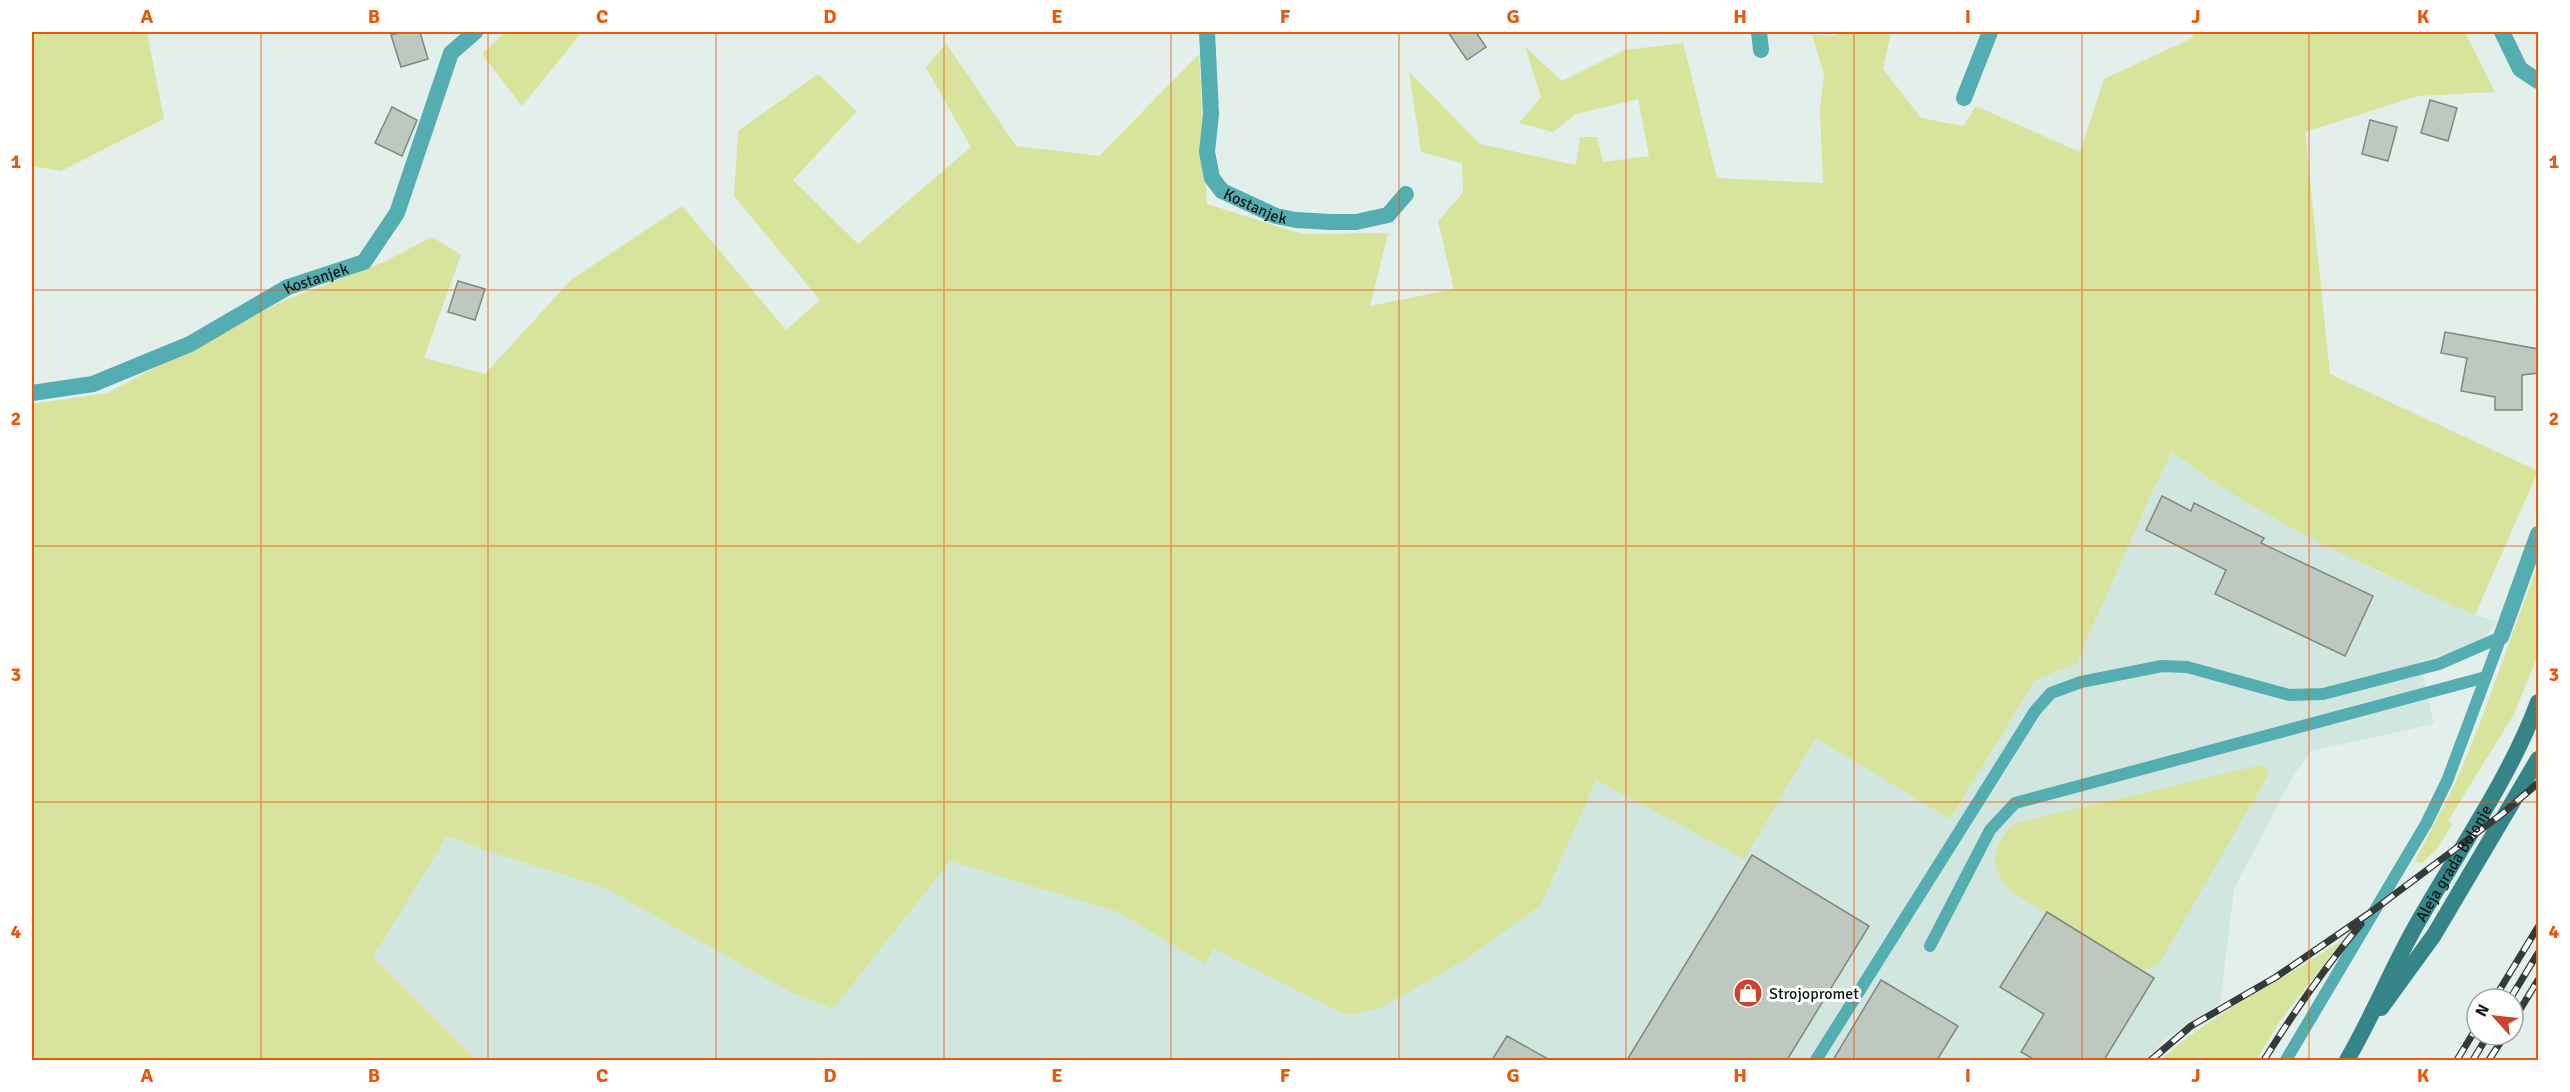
<svg xmlns="http://www.w3.org/2000/svg" width="2570" height="1092" font-family="Signika,sans-serif">
  <style>
    .built { fill: #d1e6de }
    .green { fill: #d8e39c }
    .building { fill: #bfc8bf; stroke: #7f877f; stroke-width: 1.5 }
    .lines { fill: none; stroke-linecap: round; stroke-linejoin: round }
    .service { stroke: #54adb1; stroke-width: 12 }
    .minor { stroke: #54adb1; stroke-width: 16 }
    .secondary { stroke: #358588; stroke-width: 16 }
    .rail-casing { stroke: #343b38; stroke-width: 7 }
    .rail { stroke: #fff; stroke-width: 4.5; stroke-dasharray: 14; stroke-linecap: butt }
    .grid { fill: none; stroke: #e8590c; stroke-width: 1.5; stroke-opacity: 0.55 }
    .labels { text-anchor: middle; stroke-width: 6; stroke-linejoin: round; paint-order: stroke }
    .street-label { font-size: 16px; fill: #131816; stroke: #fff }
    .poi-label { font-size: 16px; fill: #131816; stroke: #fff; text-anchor: start }
    .neatline { fill: none; stroke: #e8590c; stroke-width: 2 }
    .grid-label { font-size: 20px; text-anchor: middle; font-weight: bold; fill: #e8590c }
  </style>
  <rect width="100%" height="100%" fill="#e2efea"/>
  <!-- built -->
  <path class="built" d="M2172 452 2199 472 2257 507 2376 571 2481 617 2496 621 2488 634 2471 648 2420 661 2434 724 2311 751 2294 774 2234 889 2220 1003 2168 1037 2145 1060H476L373 957 446 836 483 850 603 887 791 992 833 1009 950 860 1118 912 1205 964 1214 949 1346 1015 1541 905 1596 780 1744 858 1816 738 1950 819 2035 680 2076 664 2151 495Z"/>
  <!-- green -->
  <path class="green" d="M32 32H147L164 119 61 171 32 166Z
    M505 32H582L522 106 482 54Z
    M1836 32H1891L1883 69 1921 118 1963 126 1976 106 2080 152 2104 79 2192 38 2194 32H2465L2495 92 2417 96 2305 132 2330 374 2538 471 2475 615C2371 569 2264 521 2172 452L2151 495 2076 664 2035 680 1950 819 1816 738 1744 859 1596 780 1541 905 1463 961 1378 1009 1346 1015 1214 949 1205 964 1118 912 950 861 833 1009 791 992 603 887 483 850 447 836 373 957 476 1060H32V404L107 393 283 301 382 263 432 237 461 255 424 358 485 374 571 280 682 206 786 330 820 300 734 196 738 131 818 74 857 111 793 180 858 244 971 147 926 68 946 43 1016 146 1099 156 1199 54 1207 204 1302 234 1388 233 1370 306 1454 289 1438 221 1463 193 1462 163 1421 152 1409 72 1480 144 1576 165 1580 137H1597L1603 162 1649 156 1638 99 1576 114 1553 132 1519 123 1541 97 1525 47 1562 81 1625 50 1683 43 1717 178 1823 183 1820 110 1824 74 1812 35 1836 36Z
    M2538 564V655L2514 714 2448 821 2452 824 2437 849 2422 863 2415 861 2455 784 2477 731Z
    M2261 765 2268 770 2267 777 2163 957 2156 966 2144 971 2015 894C1988 871 1989 845 2016 823Z
    M2344 938 2280 1021 2256 1060H2161C2212 1011 2286 981 2344 938Z"/>
  <!-- building -->
  <path class="building" d="M404 32H420L428 59 401 67 391 35Z
    M1448 32H1476L1486 47 1467 60Z
    M2430 100 2457 108 2448 141 2421 133Z
    M392 107 417 120 402 156 375 143Z
    M2370 120 2397 127 2388 161 2362 154Z
    M458 281 485 289 475 320 448 312Z
    M2445 332 2538 349V373L2522 375V410H2495V397L2461 391 2467 358 2441 353Z
    M2162 496 2191 511 2194 503 2264 538 2261 543 2373 596 2345 656 2215 594 2226 570 2146 530Z
    M1752 855 1869 926 1787 1060H1627Z
    M2047 912 2154 978 2104 1060H2035L2021 1052 2044 1014 2000 987Z
    M1881 980 1958 1026 1937 1060H1833Z
    M1507 1036 1550 1060H1492Z"/>
  <g class="lines">
    <!-- service -->
    <path class="service" d="M1930 946 1990 830 2015 803 2486 677
      M1816 1060 2035 711 2051 693 2081 682 2162 666 2187 667 2289 695 2323 694 2439 664 2501 637
      M2286 1060 2426 824 2447 781 2501 637"/>
    <!-- minor -->
    <g class="minor">
      <path id="s1" d="M1207 32 1211 114 1207 152 1212 178 1222 191 1276 216 1296 220 1331 222H1356L1388 215 1406 194"/>
      <path d="M1759 32 1761 50"/>
      <path d="M2502 32 2520 69 2538 81"/>
      <path d="M1964 98 1990 32"/>
      <path id="s2" d="M32 393 93 384 190 344 288 287 364 262 397 213 451 53 475 32"/>
      <path d="M2501 637 2538 534"/>
    </g>
    <!-- secondary -->
    <g class="secondary">
      <path d="M2381 1008 2434 935 2538 759"/>
      <path id="s3" d="M2347 1060C2373 1016 2392 967 2418 922 2457 853 2511 776 2538 702"/>
    </g>
    <!-- rail casing -->
    <g class="rail-casing">
      <path id="rail" d="M2494 999 2538 927
        M2510 999 2538 953
        M2513 1021 2538 980
        M2151 1060 2191 1026 2276 977 2371 912 2502 814 2538 783
        M2264 1060C2294 1012 2325 967 2361 924
        M2457 1060 2477 1027
        M2473 1060 2488 1035
        M2489 1060 2505 1035"/>
    </g>
    <!-- rail -->
    <use href="#rail" class="rail"/>
  </g>
  <!-- grid -->
  <path class="grid" d="M261 32V1060M488 32V1060M716 32V1060M944 32V1060M1171 32V1060M1399 32V1060M1626 32V1060M1854 32V1060M2082 32V1060M2309 32V1060M32 290H2538M32 546H2538M32 802H2538"/>
  <!-- icons -->
  <defs>
    <g id="shop-disc" transform="scale(1.5)"><circle r="9.5" fill="#cd422a" stroke="#fff"/><path d="M-5-2.5h2.3a2.7 3.5 0 0 1 5.4 0H5L5.5 6h-11ZM-1.5-2.5h3a1.5 2.3 0 0 0-3 0Z" fill="#fff"/></g>
  </defs>
  <g fill-rule="evenodd">
    <use href="#shop-disc" x="1748" y="993"/>
  </g>
  <g class="labels">
    <!-- street labels -->
    <g class="street-label">
      <text dy="6" stroke="none"><textPath href="#s1" startOffset="200">Kostanjek</textPath></text>
      <text dy="6" stroke="none"><textPath href="#s2" startOffset="309">Kostanjek</textPath></text>
      <text dy="6" stroke="none"><textPath href="#s3" startOffset="224">Aleja grada Bolonje</textPath></text>
    </g>
    <!-- poi labels -->
    <g class="poi-label">
      <text x="1769" y="999">Strojopromet</text>
    </g>
  </g>
  <!-- border -->
  <rect width="2570" height="1092" fill="none" stroke="#ffffff" stroke-width="66"/>
  <!-- north arrow -->
  <g transform="translate(2495 1017) rotate(297)"><circle r="28" fill="#ffffff" stroke="#a1a3a2" stroke-width="1.5"/>
  <path d="M0-4.5L10 22L0 15L-10 22Z" fill="#cd422a"/>
  <text y="-9" font-size="16" font-weight="bold" text-anchor="middle" fill="#131816">N</text>
  </g>
  <rect x="33" y="33" width="2504" height="1026" class="neatline"/>
  <g class="grid-label">
    <text x="147" y="23">A</text>
    <text x="374" y="23">B</text>
    <text x="602" y="23">C</text>
    <text x="830" y="23">D</text>
    <text x="1057" y="23">E</text>
    <text x="1285" y="23">F</text>
    <text x="1513" y="23">G</text>
    <text x="1740" y="23">H</text>
    <text x="1968" y="23">I</text>
    <text x="2196" y="23">J</text>
    <text x="2423" y="23">K</text>
    <text x="16" y="168">1</text>
    <text x="2554" y="168">1</text>
    <text x="16" y="425">2</text>
    <text x="2554" y="425">2</text>
    <text x="16" y="681">3</text>
    <text x="2554" y="681">3</text>
    <text x="16" y="938">4</text>
    <text x="2554" y="938">4</text>
    <text x="147" y="1082">A</text>
    <text x="374" y="1082">B</text>
    <text x="602" y="1082">C</text>
    <text x="830" y="1082">D</text>
    <text x="1057" y="1082">E</text>
    <text x="1285" y="1082">F</text>
    <text x="1513" y="1082">G</text>
    <text x="1740" y="1082">H</text>
    <text x="1968" y="1082">I</text>
    <text x="2196" y="1082">J</text>
    <text x="2423" y="1082">K</text>
  </g>
</svg>
